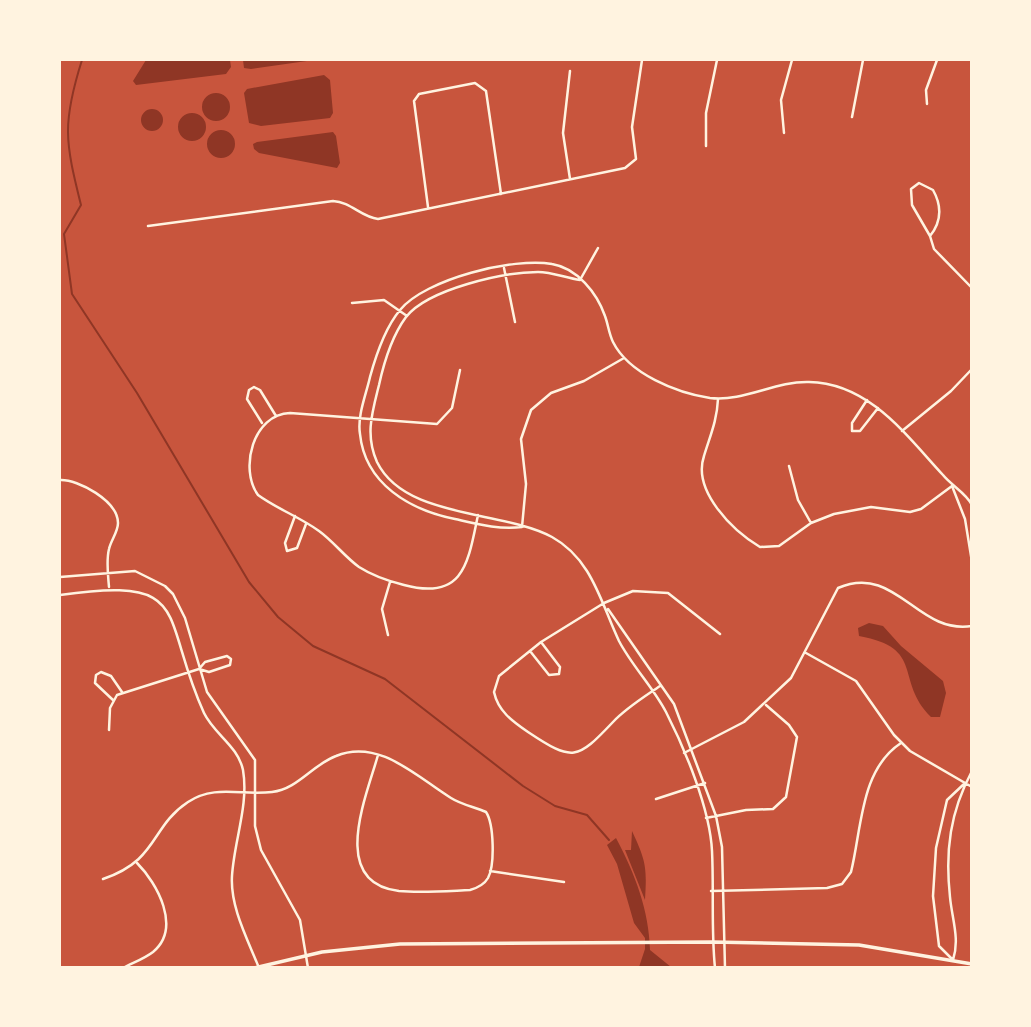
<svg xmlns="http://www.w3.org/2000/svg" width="1031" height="1027" font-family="Karla,sans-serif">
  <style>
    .water { fill: #8f3625 }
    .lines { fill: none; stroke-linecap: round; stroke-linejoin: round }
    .stream { stroke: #8f3625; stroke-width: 2 }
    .minor { stroke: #fff3e0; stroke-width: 2.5 }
    .secondary { stroke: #fff3e0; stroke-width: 3.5 }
  </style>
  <rect width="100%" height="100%" fill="#c8553d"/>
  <!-- water -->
  <path class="water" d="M146 60H230L231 67 226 74 136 85 133 81Z
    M243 60H314L251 69 244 68Z
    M324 75 330 80 333 113 330 118 261 126 249 123 244 93 247 89Z
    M202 107a14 14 0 1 1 28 0a14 14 0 1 1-28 0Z
    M141 120a11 11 0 1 1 22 0a11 11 0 1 1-22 0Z
    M178 127a14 14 0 1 1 28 0a14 14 0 1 1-28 0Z
    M207 144a14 14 0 1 1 28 0a14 14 0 1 1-28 0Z
    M333 132 336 136 340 163 337 168 259 153 254 149 253 144 257 142Z
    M869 623 883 626 901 646 943 681 946 693 940 717H931C894 680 926 648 859 636L858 628Z
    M632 831C646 861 647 867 645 900L625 850H631Z
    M616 838C635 874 649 910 650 950L671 967H639L645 949V938L634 923 617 864 607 845Z"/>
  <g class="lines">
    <!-- stream -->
    <path class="stream" d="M82 60C62 123 65 141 81 205L64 234 72 294 137 393 249 582 278 617 313 646 385 679 523 786 555 806 587 815 609 840"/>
    <!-- minor -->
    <path class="minor" d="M570 71 563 133 570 179
      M927 104 926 90 937 60
      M852 117 863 60
      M784 133 781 100 792 60
      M706 146V113L717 60
      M428 207 414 101 419 94 475 83 486 91 501 194
      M148 226 333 201C351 202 361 217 378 219L625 168 636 159 632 127 642 60
      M930 236C942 221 942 206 933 190L919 183 911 189 912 205 930 236 934 249 972 288
      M504 268 515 322
      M580 280C566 278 552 272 538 272 504 272 428 289 406 317 392 336 384 362 379 385 372 413 365 435 377 462 405 519 502 510 552 537 592 559 601 603 619 641 632 666 653 687 666 712 685 749 710 809 712 851 714 890 711 929 715 968
      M580 280 598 248
      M352 303 384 300 407 316
      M460 370 452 408 437 424 290 413C253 414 239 469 258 495 277 509 300 517 319 531 333 541 345 557 359 567 373 576 388 581 404 585 464 601 468 563 478 515
      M718 399C717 421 710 436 704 456 692 491 733 531 760 547L779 546 811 523 834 514 871 507 910 512 921 509 952 486
      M867 400 852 423V431H860L878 408
      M262 423 247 399 249 390 254 387 260 390 276 416
      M902 431 951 391 972 369
      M789 466 798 500 811 523
      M60 480C78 479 118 501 118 523 118 532 111 540 109 549 106 561 108 575 109 587
      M952 486 965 519 972 562
      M295 516 285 543 287 551 297 548 306 524
      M522 527C499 530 477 524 455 519 410 510 365 484 360 434 357 416 366 395 370 377 376 355 385 328 400 310 425 279 514 257 552 264 577 268 597 293 605 316 608 324 609 334 613 342 629 374 677 393 710 398 744 402 775 381 809 382 869 383 906 435 943 475 951 485 967 494 972 505
      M522 527 526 484 521 439 531 410 551 393 584 381 624 358
      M60 577 135 571 165 586 173 594 185 618 207 692 255 760V826L261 850 300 920 308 968
      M60 595C195 576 159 614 204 713 214 734 238 746 243 770 249 805 234 841 232 876 230 907 248 940 259 968
      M608 609 674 704 716 816 722 847 725 968
      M388 635 382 609 390 582
      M530 651 549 675 559 674 560 667 541 642
      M806 653 856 681 894 735 910 751 972 787
      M660 686C644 697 626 708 613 722 577 760 573 762 528 732 512 721 498 711 494 692L499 676 541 642 604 603 633 591 668 593 720 634
      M113 700 95 683 96 675 101 672 111 676 122 692
      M109 730 110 708 117 695 199 669 205 662 227 656 231 659 230 665 209 672 199 669
      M684 753 744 722 791 678 838 588C896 563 917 635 972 626
      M965 783 947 800 936 848 933 896 939 946 953 960C960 939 952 919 950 897 945 851 950 812 972 771
      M656 799 705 783
      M706 818 746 810 773 809 786 797 797 737 789 725 766 705
      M490 871 564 882
      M103 879C159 860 150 827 188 802 215 784 242 796 272 792 298 789 312 765 336 756 379 738 417 777 451 798 462 805 475 807 486 812 494 824 495 865 488 878 484 885 477 888 470 890 447 891 422 893 399 891 328 883 367 795 378 755
      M711 891 827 888 842 884 851 872C862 828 860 770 901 743
      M123 968C132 963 144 959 153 952 182 928 157 883 137 863"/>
    <!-- secondary -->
    <path class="secondary" d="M254 968 322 952 400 944 712 942 859 945 972 964"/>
  </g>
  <!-- border -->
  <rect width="1031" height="1027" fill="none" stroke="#fff3e0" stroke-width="122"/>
</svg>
